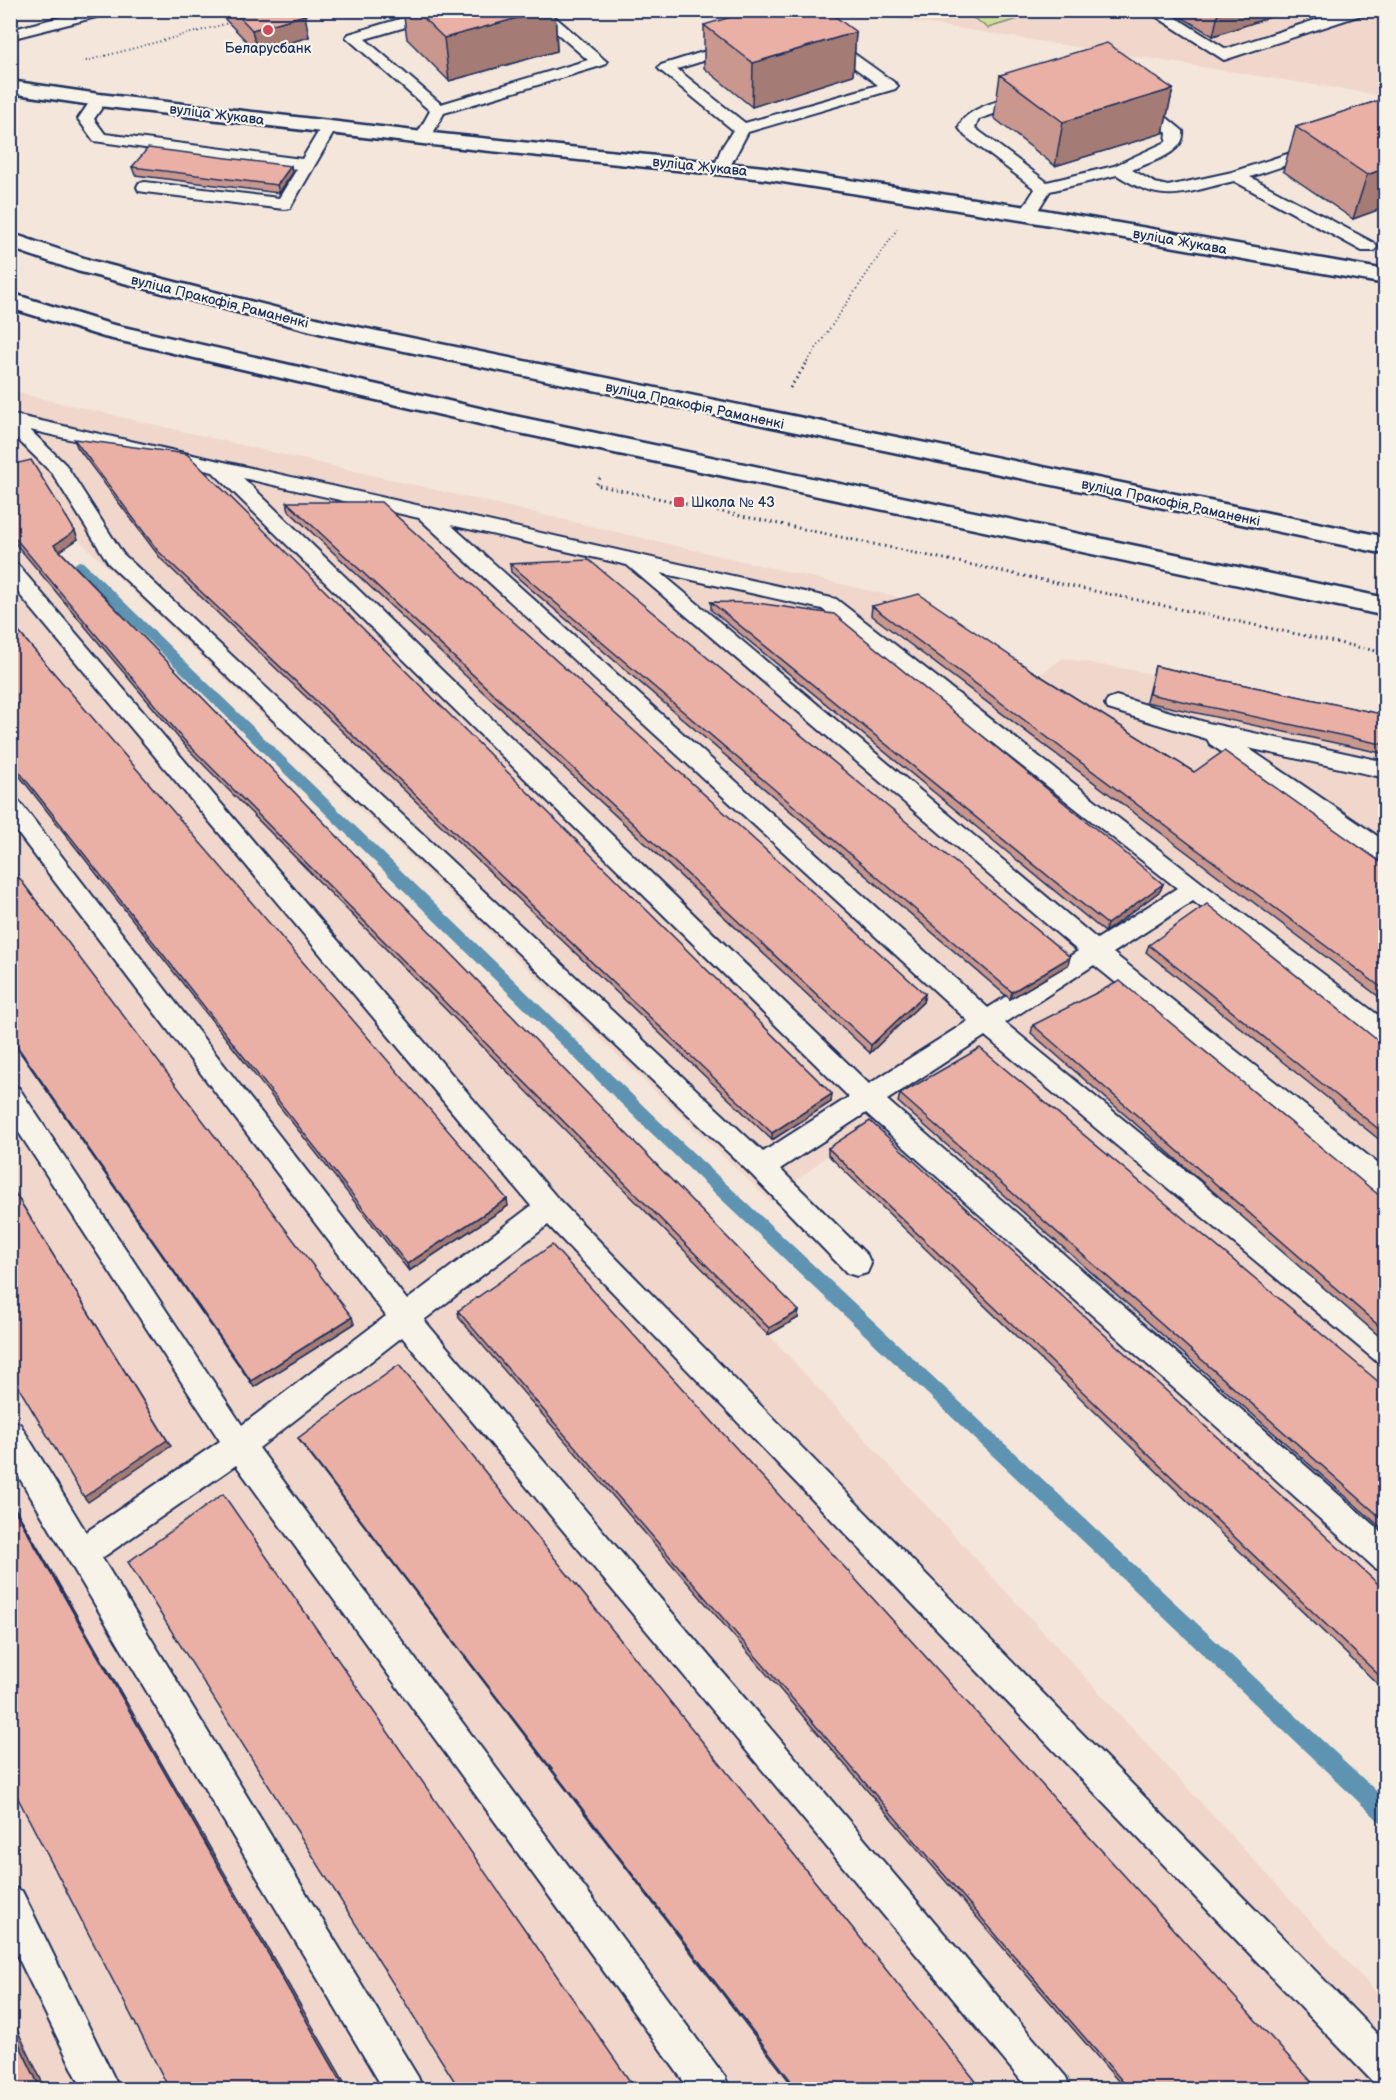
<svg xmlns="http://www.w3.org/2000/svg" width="1396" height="2100" font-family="'Balsamiq Sans',sans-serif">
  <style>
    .built { fill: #f1d6cb }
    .green { fill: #cfde92; stroke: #758678; stroke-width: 1.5 }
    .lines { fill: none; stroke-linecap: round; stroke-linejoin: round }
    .stream { fill: #5e93b2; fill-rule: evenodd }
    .service-casing { stroke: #1b2f5e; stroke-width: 4 }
    .tertiary-casing { stroke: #1b2f5e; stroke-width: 5 }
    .path-far1 { stroke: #1b2f5e; stroke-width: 2; stroke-dasharray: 1 3; stroke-linecap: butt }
    .path { stroke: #1b2f5e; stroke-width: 3; stroke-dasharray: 1.5 4; stroke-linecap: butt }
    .service { fill: #f7f3e8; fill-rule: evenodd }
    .tertiary { fill: #f7f3e8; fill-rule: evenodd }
    .wall { fill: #c9978e; stroke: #1b2f5e; stroke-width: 1.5 }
    .shaded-wall { fill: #a47b74; stroke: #1b2f5e; stroke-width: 1.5 }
    .building { fill: #eab0a5; stroke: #1b2f5e; stroke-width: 1.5 }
    .poi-dot { fill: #d1495b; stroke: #f7f3e8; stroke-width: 2 }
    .labels { text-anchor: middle; stroke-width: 4.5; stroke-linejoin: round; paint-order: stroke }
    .far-poi-label { font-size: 14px; fill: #1b2f5e; stroke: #f7f3e8 }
    .far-street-label { font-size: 14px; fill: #1b2f5e; stroke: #f7f3e8 }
  </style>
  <rect width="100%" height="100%" fill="#f4e6db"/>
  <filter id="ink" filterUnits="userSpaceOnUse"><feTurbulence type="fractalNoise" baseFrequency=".0167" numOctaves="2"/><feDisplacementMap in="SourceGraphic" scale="12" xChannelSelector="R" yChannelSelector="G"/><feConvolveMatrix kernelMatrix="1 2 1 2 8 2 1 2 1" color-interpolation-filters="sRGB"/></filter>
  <g filter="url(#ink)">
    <!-- built -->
    <path class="built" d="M848 11H1385V96Z
      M11 389 31 396 918 602 1032 680 1063 658 1153 674 1385 724V1692L828 1155 771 1202 78 539 58 553 798 1318 769 1335 1385 2002 1386 2089 11 2090Z"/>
    <!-- green -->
    <path class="green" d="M963 11H1045L988 28Z"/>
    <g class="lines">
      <!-- stream -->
      <path class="stream" d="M79 561 83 562 656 1118 1386 1800V1824L1379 1821 646 1128 75 568 73 565Z"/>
      <!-- service casing -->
      <g class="service-casing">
        <path id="service" d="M88 10H114L112 13 10 39V30Z
          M430 10H455L453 13 365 39 441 104 588 60 530 10H547L607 62 604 65 444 113 429 141H417L415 138 430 111 346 37 349 34Z
          M1146 10H1164L1226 49 1346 10H1369L1367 13 1224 60Z
          M826 35 831 37 895 83 898 86 895 89 748 132 728 170H716L714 167 721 149 733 130 661 71 658 68 661 65 732 43H742L745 46 742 49 677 69 745 123 878 85 821 43 818 40Z
          M1027 93 1033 95 1035 98 1033 101 979 119 975 128 1047 182 1114 166 1166 142 1167 133 1129 101 1137 96 1143 98 1183 131C1186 154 1149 162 1132 170L1155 183 1168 186 1232 172 1386 122V132L1250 177 1374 243 1377 247 1374 251H1362L1234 181C1181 193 1166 206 1117 175L1050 191 1033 218H1021L1019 214 1035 189 965 136 959 128C962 108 1008 98 1027 93Z
          M99 95 107 100 94 119 105 134 302 159 323 124 329 122 337 127 290 208 284 209 145 192 139 191 137 187 139 183 145 182 279 198 297 169 94 141 78 119 93 97Z
          M10 414 836 599 1202 883 1386 1021V1045L1377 1042 1193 901 1113 953 1386 1170V1197L1376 1194 1094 965 1005 1023 1386 1334V1365L1376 1361 985 1036 887 1100 1386 1536V1572L1375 1568 866 1113 780 1169 867 1255 871 1264 867 1273 857 1276 847 1273 752 1175 109 564 52 473 10 432ZM30 430 213 472 849 1097 763 1152 123 554 66 465ZM243 478 419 518 968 1021 869 1084ZM451 525 627 565 1078 951 988 1008ZM661 573 822 609 1177 888 1097 939Z
          M10 562 17 564 559 1200 1386 2043V2087L1373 2082 548 1225 424 1320 1066 2077 1071 2090H1029L402 1337 259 1448 725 2077 730 2090H690L236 1465 102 1558 418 2077 423 2090H384L10 1462V1420L20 1424 86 1532 220 1441 10 1119V1085L19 1088 242 1425 386 1316 10 823V798L18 800 407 1300 531 1206 10 583Z
          M1116 696 1208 723 1386 762V778L1248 748 1386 842V863L1378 860 1210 744 1207 739 1108 709 1105 704 1108 699Z
          M10 1886 22 1891 120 2090H83L10 1941Z"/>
      </g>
      <!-- tertiary casing -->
      <g class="tertiary-casing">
        <path id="tertiary" d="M10 81 99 94 423 132 764 167 1027 207 1386 270V284L1027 221 764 179 423 144 99 106 10 93Z
          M10 233 93 261 328 321 1386 537V554L327 335 77 271 10 248Z
          M10 293 110 324 510 415 1386 598V616L510 431 104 337 10 308Z"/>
      </g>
      <!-- path-far1 -->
      <path class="path-far1" d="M82 62 229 23
        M807 362 898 228"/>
      <!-- path -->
      <path class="path" d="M790 388 808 361
        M600 478 596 485 1386 653"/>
      <!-- service -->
      <use href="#service" class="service"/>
      <!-- tertiary -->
      <use href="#tertiary" class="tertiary"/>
    </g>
    <!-- wall -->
    <path class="wall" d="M216 10H320L304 15 309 37 257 52Z
      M403 10H555L557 51 449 81 407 39Z
      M1174 10H1292L1213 36 1173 12Z
      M704 25 856 32 853 75 752 107 704 68Z
      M1000 75 1173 89 1163 133 1055 166 994 118Z
      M1386 98V207L1353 219 1283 171 1296 127Z
      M291 166 292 174 279 193 135 175 132 167Z
      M74 439 831 1102 772 1140 161 559 77 447Z
      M10 465 78 539 60 551 798 1318 768 1335 187 748 10 537Z
      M287 502 925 994 923 1002 870 1053 289 511Z
      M510 564 1068 965 1010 999 511 572Z
      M711 602 1163 884 1160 891 1105 932 711 610Z
      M872 606 1034 672 1194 772 1386 866V1002L871 615Z
      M10 622 508 1206 409 1271 10 764Z
      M1155 666 1386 715V754L1146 702Z
      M10 866 354 1324 254 1387 10 1038Z
      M1149 945 1386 1047V1145L1146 952Z
      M1033 1025 1386 1201V1342L1031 1033Z
      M900 1094 1386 1388V1532L898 1102Z
      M828 1148 1386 1591V1692L828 1155Z
      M458 1311 1319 2090H1126L459 1318Z
      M298 1438 983 2090H796L301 1443Z"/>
    <!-- shaded-wall -->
    <path class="shaded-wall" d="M288 10H320L289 19Z
      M547 10H555L557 51 449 81 444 38Z
      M1229 10H1292L1213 36 1218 14Z
      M305 15 309 37 257 52 252 30Z
      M856 32 853 75 752 107 753 63Z
      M1173 89 1163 133 1055 166 1063 122Z
      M291 166 292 174 279 193 277 185Z
      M1386 168V207L1353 219 1367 175Z
      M75 531 78 539 57 553 54 545Z
      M1163 884 1160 891 1105 932 1107 924Z
      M1070 957 1068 965 1010 999 1012 992Z
      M925 994 923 1002 870 1053 871 1045Z
      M832 1094 831 1102 772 1140V1133Z
      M10 1185 171 1446 88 1502 84 1497Z
      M507 1199 508 1206 409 1271 407 1264Z
      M799 1311 798 1318 768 1335 769 1328Z
      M352 1317 354 1324 254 1387 251 1381Z
      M10 1499 349 2090H346L10 1502Z
      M10 2015 46 2090H41L10 2025Z"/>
    <!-- building -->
    <path class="building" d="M233 10H300L305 15 252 30Z
      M415 10H547L444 38Z
      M754 10H826L856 32 753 63 704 25Z
      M1212 10H1229L1218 14Z
      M1107 43 1173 89 1063 122 1000 75Z
      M1386 98V168L1367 175 1296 127Z
      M148 148 291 166 277 185 132 167Z
      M74 439 187 454 832 1094 772 1133 158 551Z
      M31 460 75 531 54 545 799 1311 769 1328 184 740 10 532V465Z
      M287 502H381L925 994 871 1045Z
      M589 560 1070 957 1012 992 510 564Z
      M919 594 1034 672 1194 772 1224 751 1386 866V991L872 606Z
      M711 602 757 603 834 614 1163 884 1107 924Z
      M10 622 507 1199 407 1264 10 760Z
      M1155 666 1386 715V745L1149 694Z
      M10 866 352 1317 251 1381 10 1036Z
      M1207 904 1386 1047V1135L1149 945Z
      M1120 981 1386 1201V1332L1033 1025Z
      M980 1048 1386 1388V1522L900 1094Z
      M870 1121 1386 1591V1682L828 1148Z
      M10 1185 167 1440 84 1497 10 1373Z
      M552 1245 1319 2090H1130L458 1311Z
      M399 1365 983 2090H798L298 1438Z
      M223 1494 636 2090H460L128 1562Z
      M10 1502 346 2090H170L10 1783Z
      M10 2025 41 2090H10Z"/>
  </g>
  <!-- markers -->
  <g class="poi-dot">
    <circle cx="268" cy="30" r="6"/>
    <rect x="673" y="496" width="12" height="12" rx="3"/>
  </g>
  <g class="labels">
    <!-- far-poi labels -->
    <g class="far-poi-label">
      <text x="268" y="53">Беларусбанк</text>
      <text x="691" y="507" text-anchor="start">Школа № 43</text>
    </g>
    <!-- far-street labels -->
    <g class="far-street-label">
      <text transform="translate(217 114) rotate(7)" y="5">вуліца Жукава</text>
      <text transform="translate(700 166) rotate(6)" y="5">вуліца Жукава</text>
      <text transform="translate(1180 241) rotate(10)" y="5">вуліца Жукава</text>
      <text transform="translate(220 301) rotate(14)" y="5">вуліца Пракофія Раманенкі</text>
      <text transform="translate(695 405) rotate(12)" y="5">вуліца Пракофія Раманенкі</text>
      <text transform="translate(1171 502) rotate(12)" y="5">вуліца Пракофія Раманенкі</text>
    </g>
  </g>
  <!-- margin -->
  <rect width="1396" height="2100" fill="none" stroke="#f7f3e8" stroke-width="36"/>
  <rect x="18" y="18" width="1360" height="2064" fill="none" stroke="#1b2f5e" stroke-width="2" filter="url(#ink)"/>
</svg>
